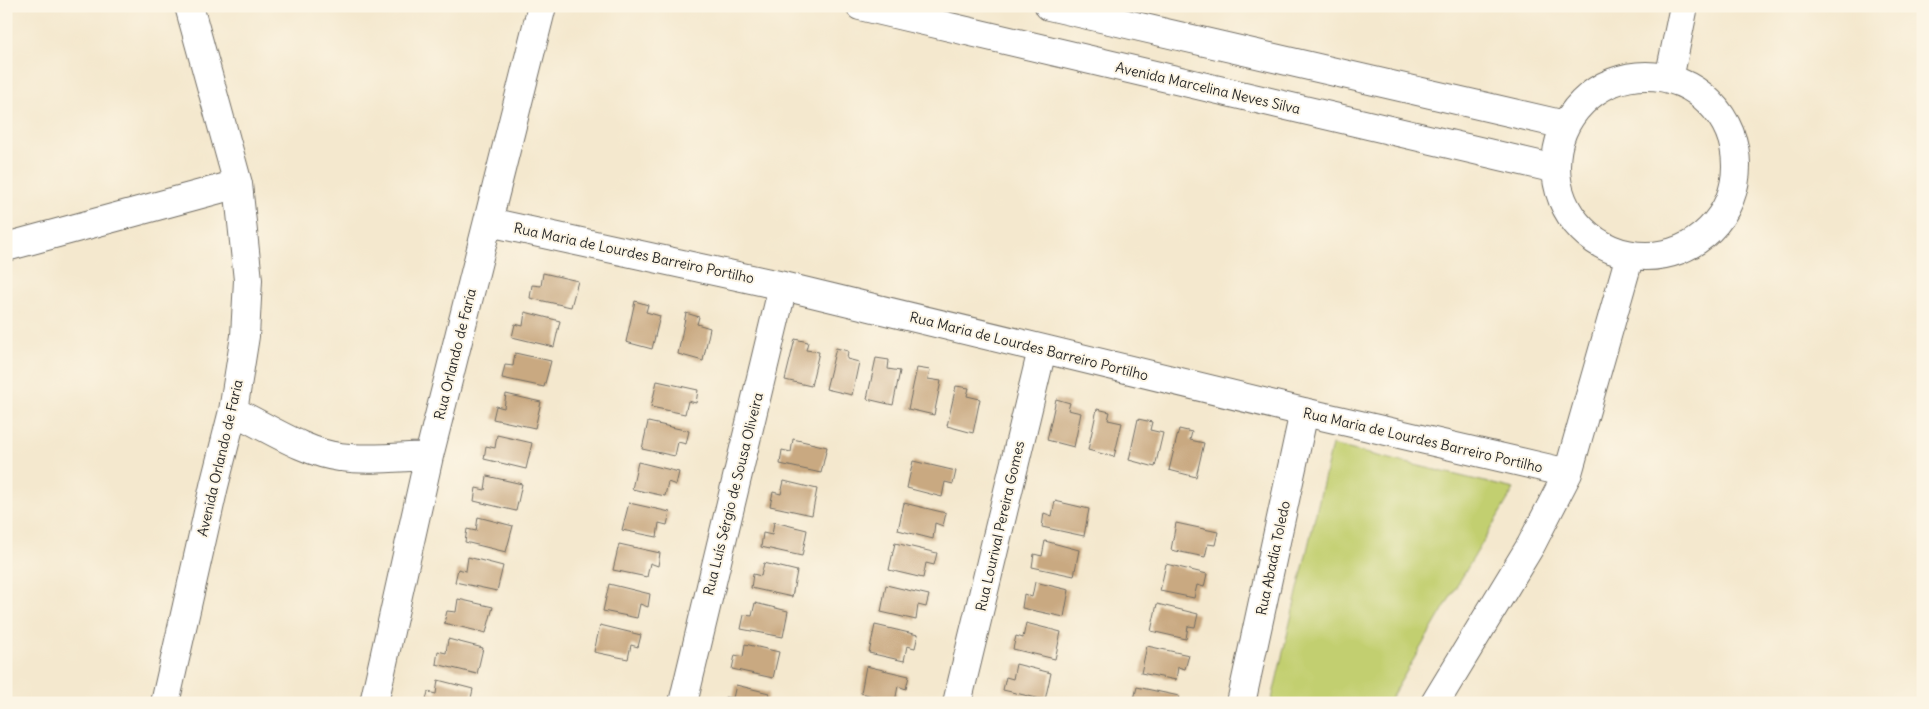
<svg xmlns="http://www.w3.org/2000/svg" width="1929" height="709" font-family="Delius,sans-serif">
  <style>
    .green { fill: #c2cf70; stroke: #767d4e }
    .building { fill: #c9a981 }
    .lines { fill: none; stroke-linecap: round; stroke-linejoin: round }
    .minor-casing { stroke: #716d64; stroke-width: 30 }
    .minor { stroke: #fff; stroke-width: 28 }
    .labels { text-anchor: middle; stroke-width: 4; stroke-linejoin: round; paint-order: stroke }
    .street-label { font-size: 14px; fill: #2b2b2b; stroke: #fcf5e5 }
  </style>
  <rect width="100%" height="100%" fill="#fcf5e5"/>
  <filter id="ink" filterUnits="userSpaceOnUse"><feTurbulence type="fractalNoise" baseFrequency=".02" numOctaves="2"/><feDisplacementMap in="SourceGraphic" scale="10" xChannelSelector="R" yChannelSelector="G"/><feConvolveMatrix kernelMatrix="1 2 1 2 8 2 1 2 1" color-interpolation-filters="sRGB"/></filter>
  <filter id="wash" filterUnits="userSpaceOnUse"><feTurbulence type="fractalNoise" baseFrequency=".0096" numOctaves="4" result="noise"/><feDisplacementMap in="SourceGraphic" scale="20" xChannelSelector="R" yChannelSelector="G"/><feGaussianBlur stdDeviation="1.12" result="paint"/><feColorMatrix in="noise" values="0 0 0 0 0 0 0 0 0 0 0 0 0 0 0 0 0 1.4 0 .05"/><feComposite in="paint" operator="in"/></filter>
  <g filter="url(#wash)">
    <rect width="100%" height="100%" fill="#f4e8ce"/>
    <!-- green -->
    <path class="green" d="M1332 445 1514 489 1388 703H1271Z"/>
    <g id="blocks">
      <!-- building -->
      <path class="building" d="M543 273 578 281 571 307 530 298 532 285 541 286Z
        M635 301 648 305 646 312 660 316 652 349 626 342Z
        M525 312 560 321 554 347 512 337 515 324 523 326Z
        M686 313 699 317 697 324 710 328 703 361 678 354Z
        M795 339 808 342 806 350 819 352 811 386 785 380Z
        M836 348 848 351 847 359 859 362 852 395 826 389Z
        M515 353 551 361 544 387 502 378 505 365 513 366Z
        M876 358 889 360 888 369 900 371 893 405 867 399Z
        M917 368 930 370 928 379 941 381 934 415 908 409Z
        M657 381 698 390 696 403 688 401 685 414 651 407Z
        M956 386 969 388 967 396 980 399 973 433 947 426Z
        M506 394 541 402 535 428 493 419 496 406 504 408Z
        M1056 399 1070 403 1068 410 1081 413 1074 447 1047 440Z
        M1097 409 1110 412 1108 420 1122 423 1114 457 1088 450Z
        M1138 419 1152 422 1150 430 1163 433 1155 467 1129 460Z
        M648 422 689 431 686 444 678 442 675 456 642 449Z
        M1179 429 1192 432 1190 440 1204 443 1196 477 1169 470Z
        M497 435 532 443 526 469 484 459 486 446 495 448Z
        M793 439 827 447 821 473 780 464 782 450 791 452Z
        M913 461 956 471 953 484 945 482 942 497 907 488Z
        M638 462 679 472 676 485 668 482 665 496 632 489Z
        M487 476 522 484 516 511 474 501 476 488 485 490Z
        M784 481 817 489 812 515 770 506 773 492 781 494Z
        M1055 501 1089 509 1084 536 1042 527 1044 513 1052 516Z
        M629 503 670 512 667 525 659 523 657 537 622 530Z
        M904 503 946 513 943 526 935 523 933 539 898 530Z
        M478 517 513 526 506 552 465 542 467 529 476 531Z
        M774 522 807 530 802 556 761 547 763 533 772 535Z
        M1176 523 1218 532 1215 545 1208 544 1205 557 1171 550Z
        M1045 541 1079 550 1074 576 1032 567 1034 554 1042 556Z
        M895 543 937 553 934 565 926 563 923 578 889 570Z
        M619 544 660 553 658 566 650 563 647 577 613 570Z
        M468 557 503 566 497 591 455 582 458 569 466 571Z
        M764 563 797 571 792 597 751 588 753 574 761 576Z
        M1166 564 1207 574 1204 587 1197 585 1194 598 1160 591Z
        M1035 582 1069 590 1064 617 1022 608 1024 594 1032 597Z
        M609 584 650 594 648 607 640 604 637 618 603 611Z
        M886 585 929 595 926 607 918 605 916 620 881 612Z
        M458 599 493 607 486 633 444 623 447 611 456 612Z
        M755 603 788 611 783 637 741 629 744 615 752 616Z
        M1157 604 1198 614 1195 627 1188 626 1186 639 1151 631Z
        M1026 623 1061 632 1055 659 1013 649 1016 636 1023 638Z
        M600 625 641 635 638 647 631 645 628 659 594 652Z
        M875 625 918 635 915 648 907 646 904 661 869 653Z
        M448 639 483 648 477 674 436 664 438 651 446 653Z
        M745 644 779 652 773 678 732 669 735 655 743 657Z
        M1147 646 1189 655 1185 669 1178 667 1176 680 1141 673Z
        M1016 664 1051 673 1045 700 1003 690 1006 677 1013 679Z
        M866 666 909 676 906 689 898 686 895 702 861 693Z
        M438 680 473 689 470 703H425L428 692 436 694Z
        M736 685 769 693 767 703H724L725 697 733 698Z
        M1137 687 1179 696 1177 703H1133Z"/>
    </g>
  </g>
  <g filter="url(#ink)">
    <use href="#blocks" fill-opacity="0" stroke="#716d64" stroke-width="1"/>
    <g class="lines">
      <!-- minor casing -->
      <g class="minor-casing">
        <path id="minor" d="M860 6 1556 169
          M1049 6 1565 125
          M1556 166a90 90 0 1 1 180 0a90 90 0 1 1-180 0Z
          M1669 79 1684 6
          M489 222 783 286 1304 412 1568 473
          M6 247 238 184
          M233 411C265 426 305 453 340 457 369 461 400 457 429 456
          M165 703 214 486 233 411 245 336 248 280 238 184 189 6
          M374 703 429 456 542 6
          M683 703 783 286
          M957 703 1042 350
          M1241 703 1304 412
          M1435 703 1531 545 1568 473 1630 255"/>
      </g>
      <!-- minor -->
      <use href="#minor" class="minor"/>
    </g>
  </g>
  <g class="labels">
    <!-- street labels -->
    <g class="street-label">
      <text transform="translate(1208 88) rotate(13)" y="5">Avenida Marcelina Neves Silva</text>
      <text transform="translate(634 253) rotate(12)" y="5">Rua Maria de Lourdes Barreiro Portilho</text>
      <text transform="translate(1029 346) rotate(14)" y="5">Rua Maria de Lourdes Barreiro Portilho</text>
      <text transform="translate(455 354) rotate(-76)" y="5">Rua Orlando de Faria</text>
      <text transform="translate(1423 440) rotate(13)" y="5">Rua Maria de Lourdes Barreiro Portilho</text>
      <text transform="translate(220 458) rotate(-77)" y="5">Avenida Orlando de Faria</text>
      <text transform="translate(733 494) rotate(-76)" y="5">Rua Luís Sérgio de Sousa Oliveira</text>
      <text transform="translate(1000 526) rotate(-77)" y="5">Rua Lourival Pereira Gomes</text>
      <text transform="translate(1273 558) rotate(-78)" y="5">Rua Abadia Toledo</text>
    </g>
  </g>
  <!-- margin -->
  <rect width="1929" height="709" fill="none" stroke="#fcf5e5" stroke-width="25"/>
</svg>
